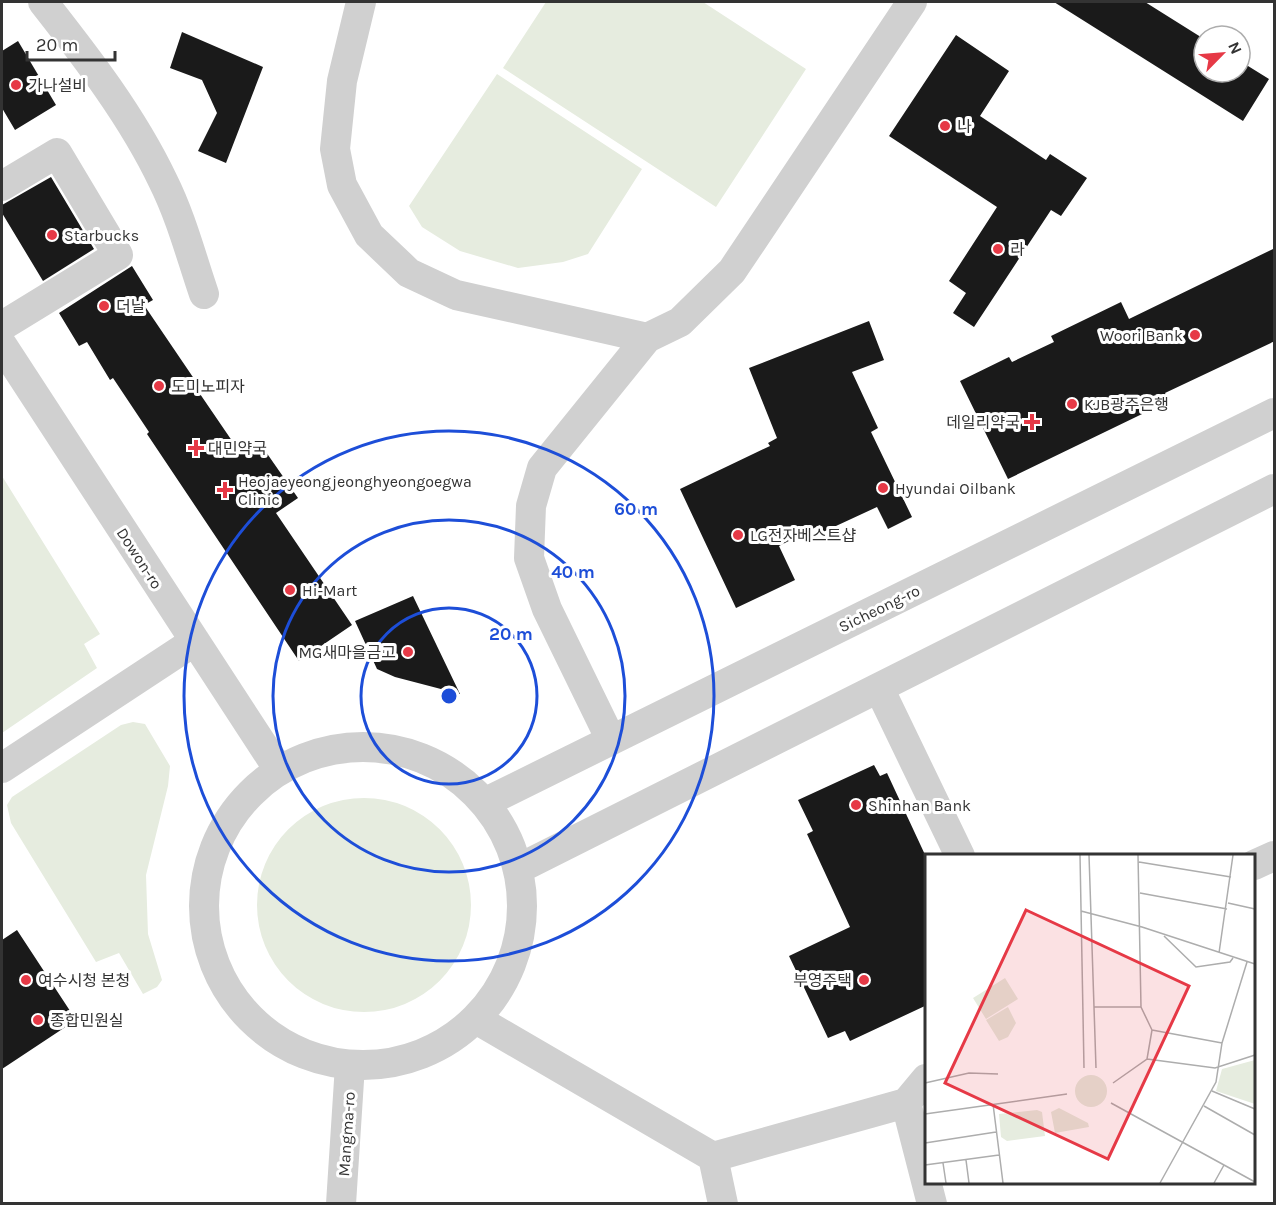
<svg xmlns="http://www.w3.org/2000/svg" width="1276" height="1205" font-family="Karla,'Noto Sans KR',sans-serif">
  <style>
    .green { fill: #e6ecdf }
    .building { fill: #1a1a1a }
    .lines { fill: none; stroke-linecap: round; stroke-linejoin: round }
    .minor { stroke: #d0d0d0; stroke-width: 30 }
    .ring { fill: none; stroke: #1d4ed8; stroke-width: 3 }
    .poi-dot { fill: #e63946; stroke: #fff; stroke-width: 2 }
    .labels { text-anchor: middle; stroke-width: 6; stroke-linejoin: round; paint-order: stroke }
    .poi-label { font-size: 16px; fill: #333; stroke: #fff; text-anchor: start }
    .street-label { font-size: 16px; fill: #333; stroke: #fff }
    .inset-road { fill: none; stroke: #adadad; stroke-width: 1.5 }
    .view { fill: #e63946; fill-opacity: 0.15; stroke: #e63946; stroke-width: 3 }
    .inset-edge { fill: none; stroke: #333; stroke-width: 3 }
    .centre { fill: #1d4ed8; stroke: #fff; stroke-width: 3 }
    .ring-label { font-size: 18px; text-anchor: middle; font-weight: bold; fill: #1d4ed8; stroke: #fff; stroke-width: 6; stroke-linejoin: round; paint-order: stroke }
  </style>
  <rect width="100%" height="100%" fill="#fff"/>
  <!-- green -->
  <path class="green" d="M546 2H703L806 69 716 207 503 68Z
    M497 74 642 169 588 254 563 262 518 268 460 251 422 227 409 206Z
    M2 476 100 634 84 644 97 668 2 733Z
    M133 722 145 724 170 766 168 786 146 875 148 934 162 980 157 987 143 994 119 953 96 962 11 823 7 805 12 797 121 725Z
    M257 905a107 107 0 1 1 214 0a107 107 0 1 1-214 0Z"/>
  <!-- building -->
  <path class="building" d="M1054 2H1145L1204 39V72H1240V61L1269 79 1243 121Z
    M182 32 263 67 226 163 198 151 217 113 202 80 170 68Z
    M956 35 1009 71 980 116 1046 160 1050 154 1087 178 1061 216 1051 210 974 327 953 313 966 293 949 281 997 207 889 136Z
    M18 41 56 105 15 130 2 108V51Z
    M51 177 94 249 43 281 2 213V205Z
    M1275 248V341L1165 393 1169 401 1008 479 960 381 1009 357 1012 362 1054 342 1051 336 1121 302 1129 319Z
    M132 266 153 300 144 305 201 389 198 391 241 454 259 442 298 498 276 513 352 625 299 661 147 434 149 432 113 378 110 380 87 342 79 346 59 313Z
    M869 321 884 360 852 372 878 428 871 432 912 517 888 529 877 507 823 532 820 525 779 546 795 580 736 608 680 489 770 446 768 443 777 438 749 368Z
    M413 596 460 694 395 677 377 669 355 621Z
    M874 765 880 776 887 773 927 859V1005L850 1041 845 1031 828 1038 789 956 850 927 807 834 813 831 798 800Z
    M17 930 76 1020 2 1069V940Z"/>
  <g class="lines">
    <!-- minor -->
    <path class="minor" d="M43 2C87 58 132 116 163 181 181 217 191 256 204 294
      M361 2 342 81 335 149 342 185 369 235 409 273 456 295 647 338
      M2 186 57 153 118 255 2 326
      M2 345 279 770
      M879 688 960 856
      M611 740 547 609 529 558 531 506 542 468 647 338 680 322 732 271 912 2
      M204 906a159 159 0 1 1 318 0a159 159 0 1 1-318 0Z
      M2 768 195 641
      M484 803 1274 413
      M1254 865 1274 856
      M518 869 1274 489
      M476 1019 713 1157 906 1103 926 1079
      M906 1103 932 1204
      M713 1157 723 1204
      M341 1204 350 1065"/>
  </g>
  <!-- distance rings -->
  <g class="ring">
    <circle cx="449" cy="696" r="88"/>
    <circle cx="449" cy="696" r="176"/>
    <circle cx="449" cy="696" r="265"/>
  </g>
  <!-- markers -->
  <g class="poi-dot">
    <circle cx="16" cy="85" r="6"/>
    <circle cx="945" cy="126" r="6"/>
    <circle cx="52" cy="235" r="6"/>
    <circle cx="998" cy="249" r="6"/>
    <circle cx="104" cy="306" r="6"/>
    <circle cx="1195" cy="335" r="6"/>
    <circle cx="159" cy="386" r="6"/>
    <circle cx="1072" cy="404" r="6"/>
    <path d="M1029 413h6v6h6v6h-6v6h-6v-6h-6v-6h6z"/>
    <path d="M193 439h6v6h6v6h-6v6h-6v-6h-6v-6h6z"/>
    <circle cx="883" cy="488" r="6"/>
    <path d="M222 481h6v6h6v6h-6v6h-6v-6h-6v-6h6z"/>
    <circle cx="738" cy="535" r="6"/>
    <circle cx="290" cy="590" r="6"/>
    <circle cx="408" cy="652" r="6"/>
    <circle cx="856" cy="805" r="6"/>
    <circle cx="26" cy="980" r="6"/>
    <circle cx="864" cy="980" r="6"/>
    <circle cx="38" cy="1020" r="6"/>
  </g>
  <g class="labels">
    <!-- poi labels -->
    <g class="poi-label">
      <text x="28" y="91">가나설비</text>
      <text x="957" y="132">나</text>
      <text x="64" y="241">Starbucks</text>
      <text x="1010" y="255">라</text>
      <text x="116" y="312">더날</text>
      <text x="1183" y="341" text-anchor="end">Woori Bank</text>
      <text x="171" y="392">도미노피자</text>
      <text x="1084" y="410">KJB광주은행</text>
      <text x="1020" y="428" text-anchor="end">데일리약국</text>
      <text x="208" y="454">대민약국</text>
      <text x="238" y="487">Heojaeyeongjeonghyeongoegwa<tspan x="238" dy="18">Clinic</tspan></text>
      <text x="895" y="494">Hyundai Oilbank</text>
      <text x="750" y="541">LG전자베스트샵</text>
      <text x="302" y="596">Hi-Mart</text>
      <text x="396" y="658" text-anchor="end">MG새마을금고</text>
      <text x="868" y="811">Shinhan Bank</text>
      <text x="38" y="986">여수시청 본청</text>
      <text x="852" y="986" text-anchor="end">부영주택</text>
      <text x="50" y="1026">종합민원실</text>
    </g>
    <!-- street labels -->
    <g class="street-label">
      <text transform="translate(140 558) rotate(57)" y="6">Dowon-ro</text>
      <text transform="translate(879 608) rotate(-26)" y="6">Sicheong-ro</text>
      <text transform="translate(346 1134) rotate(-86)" y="6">Mangma-ro</text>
    </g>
  </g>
  <!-- overview -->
  <g transform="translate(925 854)">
    <rect width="330" height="330" fill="#fff"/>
    <path d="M80 124 93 145 61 165 48 144ZM83 153 91 169 83 183 74 187 61 166ZM330 206V250L291 237 297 215ZM150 237a16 16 0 1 1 32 0a16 16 0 1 1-32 0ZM134 254 163 269 164 273 130 279 126 258ZM112 256 117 258 120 282 82 287 76 283 74 260Z" fill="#e6ecdf"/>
    <path class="inset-road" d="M155 1 159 214M164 1 171 214M214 8 306 23M215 39 302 55M303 49 330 55M156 57 217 73 330 110M239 82 271 113 305 108 308 104M294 99 308 1M169 153H216M227 176 297 189M222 205 290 214 330 201M0 229 44 219 73 220M188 229 222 205 227 176 216 153 213 1M287 237 330 255M186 249 330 328M68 250 78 329M279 252 330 281M0 260 142 240M0 289 71 278M41 306 44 329M18 309 21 329M0 311 74 301M235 329 291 228 297 189 322 108M289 329 299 311"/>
    <path class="view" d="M101 56 264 132 183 305 20 229Z"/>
    <rect width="330" height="330" class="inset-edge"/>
  </g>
  <circle cx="449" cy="696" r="9" class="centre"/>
  <g class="ring-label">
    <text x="636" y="515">60 m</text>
    <text x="573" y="578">40 m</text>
    <text x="511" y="640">20 m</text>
  </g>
  <!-- border -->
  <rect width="1276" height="1205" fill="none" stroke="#333333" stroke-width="6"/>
  <!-- north arrow -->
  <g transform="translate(1222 54) rotate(65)"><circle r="28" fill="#ffffff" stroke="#adadad" stroke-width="1.5"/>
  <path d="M0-4.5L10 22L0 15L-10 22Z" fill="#e63946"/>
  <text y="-9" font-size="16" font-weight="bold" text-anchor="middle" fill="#333333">N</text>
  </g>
  <!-- scale -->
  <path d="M27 51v9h88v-9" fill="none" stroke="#333333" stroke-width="3"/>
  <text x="36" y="51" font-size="18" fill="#333333" stroke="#ffffff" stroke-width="4.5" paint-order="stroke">20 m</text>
</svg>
